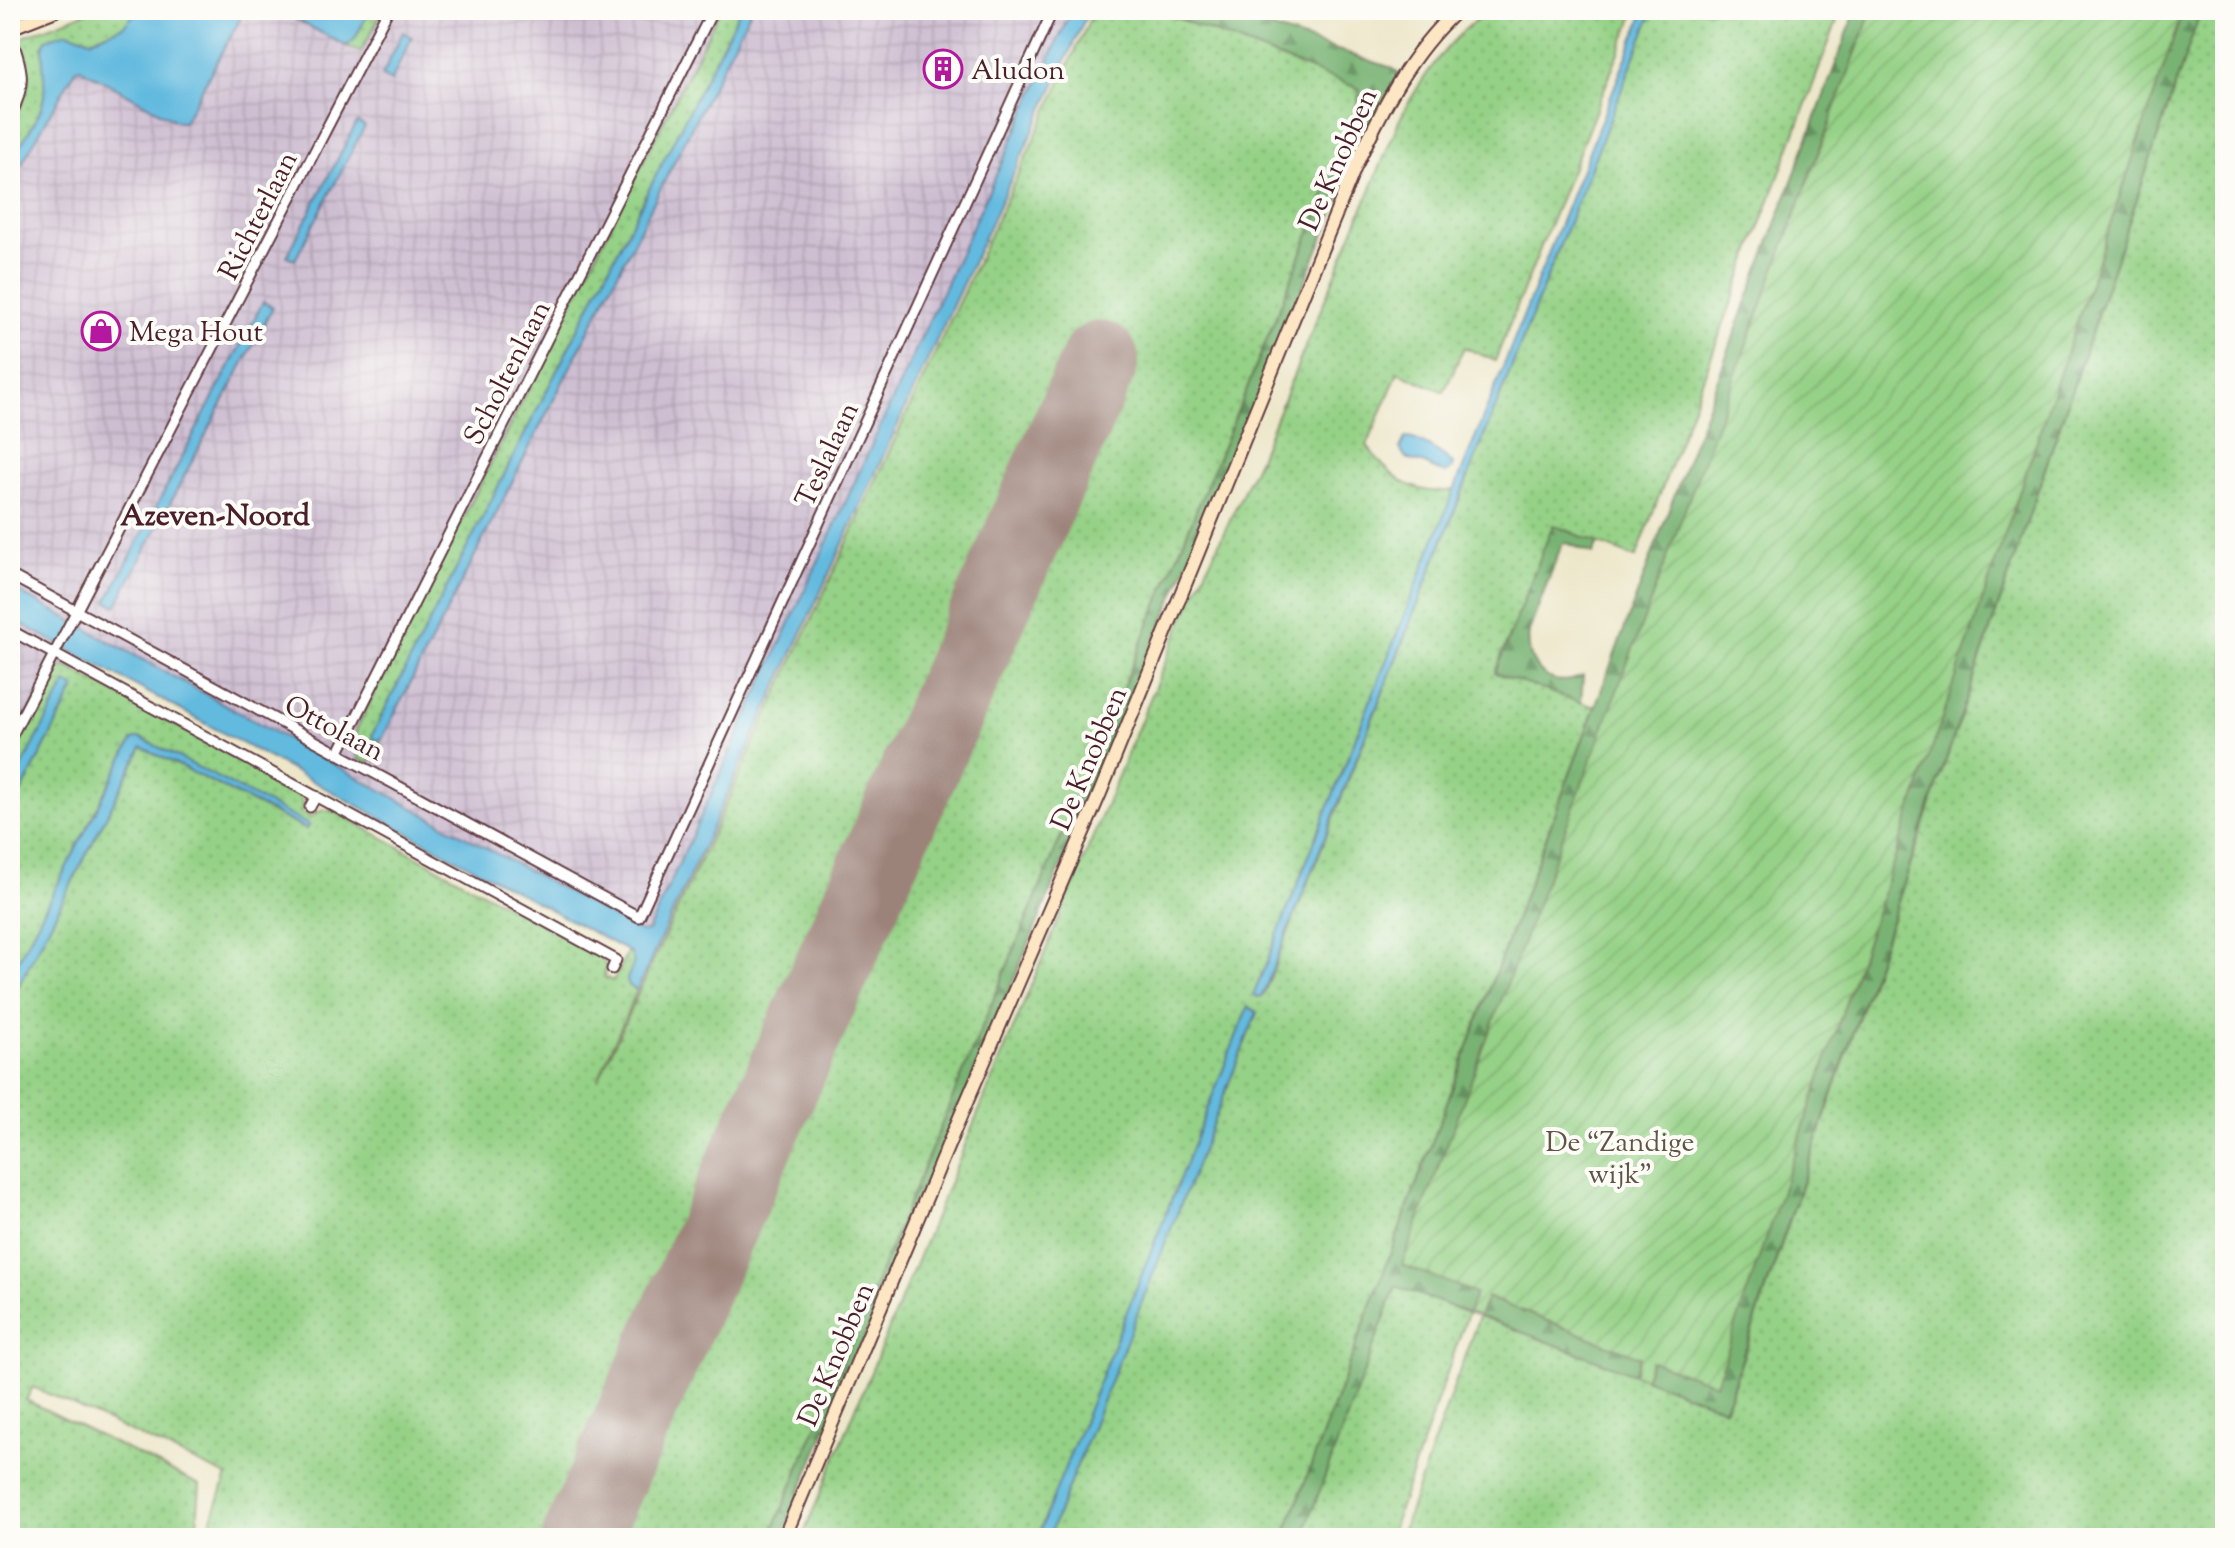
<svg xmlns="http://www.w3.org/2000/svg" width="2235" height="1548" font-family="'Sorts Mill Goudy',serif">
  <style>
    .industrial { fill: url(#industrial-grid) }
    .grass { fill: url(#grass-dots); stroke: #707858; stroke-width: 2 }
    .forest { fill: url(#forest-firs); stroke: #61694f; stroke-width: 2 }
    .garden { fill: url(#garden-furrows); stroke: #707858; stroke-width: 2 }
    .water { fill: #62badf; stroke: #566c85; stroke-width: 2 }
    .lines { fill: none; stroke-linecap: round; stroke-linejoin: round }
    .runway { stroke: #9c837a; stroke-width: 78 }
    .street-casing { stroke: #623d43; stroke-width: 13 }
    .secondary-casing { stroke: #623d43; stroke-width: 16 }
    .street { stroke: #fff; stroke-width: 9 }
    .secondary { stroke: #fce6c4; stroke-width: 12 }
    .labels { text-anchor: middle; stroke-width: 8; stroke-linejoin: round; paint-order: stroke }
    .poi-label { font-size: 28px; fill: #4a1f2b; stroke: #fdfcf7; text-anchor: start }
    .street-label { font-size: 28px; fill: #4a1f2b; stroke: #fdfcf7 }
    .park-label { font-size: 28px; fill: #605446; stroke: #fdfcf7 }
    .neighbourhood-label { font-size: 30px; font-weight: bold; fill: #4a1f2b; stroke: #fdfcf7 }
  </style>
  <defs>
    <pattern id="industrial-grid" width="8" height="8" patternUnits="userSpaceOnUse" patternTransform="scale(2)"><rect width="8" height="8" fill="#cebed1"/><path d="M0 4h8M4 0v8" fill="none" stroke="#b2a3b4"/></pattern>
    <pattern id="grass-dots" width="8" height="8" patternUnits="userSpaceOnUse" patternTransform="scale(2)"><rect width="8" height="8" fill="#95d186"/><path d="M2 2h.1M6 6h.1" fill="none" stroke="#82b374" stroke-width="1.8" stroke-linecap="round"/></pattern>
    <pattern id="forest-firs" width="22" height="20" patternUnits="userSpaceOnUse" patternTransform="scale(2)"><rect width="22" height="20" fill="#78b373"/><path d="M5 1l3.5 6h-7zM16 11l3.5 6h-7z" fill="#64915f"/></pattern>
    <pattern id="garden-furrows" width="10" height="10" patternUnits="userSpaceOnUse" patternTransform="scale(2)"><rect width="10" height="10" fill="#95d186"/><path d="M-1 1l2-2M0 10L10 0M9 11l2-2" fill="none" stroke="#82b374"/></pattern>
  </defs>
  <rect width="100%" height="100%" fill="#fdfcf7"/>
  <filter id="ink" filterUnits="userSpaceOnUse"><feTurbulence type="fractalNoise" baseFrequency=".0125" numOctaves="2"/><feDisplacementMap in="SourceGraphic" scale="16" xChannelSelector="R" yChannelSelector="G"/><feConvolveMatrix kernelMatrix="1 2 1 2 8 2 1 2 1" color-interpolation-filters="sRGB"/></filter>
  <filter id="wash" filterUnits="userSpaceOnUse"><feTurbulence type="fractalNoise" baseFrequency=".006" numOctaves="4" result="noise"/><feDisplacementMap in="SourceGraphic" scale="32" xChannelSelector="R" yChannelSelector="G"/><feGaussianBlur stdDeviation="1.8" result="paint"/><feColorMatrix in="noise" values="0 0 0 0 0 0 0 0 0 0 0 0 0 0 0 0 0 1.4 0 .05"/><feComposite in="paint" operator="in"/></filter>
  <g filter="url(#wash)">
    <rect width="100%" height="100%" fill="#ede7ca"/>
    <!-- industrial -->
    <path class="industrial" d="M175 10H1080L645 950 90 647 10 801V68Z"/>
    <!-- grass -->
    <path class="grass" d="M92 10H138L124 26 91 40 67 32 42 46 46 87 41 109 10 166V128L22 104 29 80 21 41 25 36Z
      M370 10H383L361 52 346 46 354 40Z
      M720 10H740L372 735 374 740 382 739 369 763 359 759 353 747 357 728Z
      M1094 10H1156L1361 89 1352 128 1246 391 770 1538H611L1122 369 1078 349 556 1538H211L212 1518 227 1476 33 1387 26 1400 200 1485 196 1538H10V1002L142 747 305 829 308 825 141 738 132 741 10 976V814L75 688 10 790V750L48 676 62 667 69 668 298 792 303 805 301 811 310 817 322 810 334 811 601 957 606 966 604 977 613 981 628 951 632 953 634 963 628 985 637 990 598 1080Z
      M1489 10H1636L1495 361 1464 347 1444 392 1398 372 1367 446C1390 477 1414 497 1454 490L1254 994 1257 997 1263 996 1653 10H1841L1636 558 1553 526 1495 672 1595 707 1284 1538H1048L1257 1012 1248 1007 1037 1538H802L1184 617 1260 456 1399 121C1420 79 1450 37 1489 10Z
      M2201 10H2225V1538H1400L1479 1316 1726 1408Z
      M1396 1285 1468 1313 1389 1538H1302Z"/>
    <!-- forest -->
    <path class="forest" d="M1156 10H1242L1249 21 1392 68 1399 74 1370 127 1354 118 1360 89Z
      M1856 10H1872L1403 1265 1476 1293 1468 1313 1396 1286 1302 1538H1284Z
      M2183 10H2201L1725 1409 1644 1378 1651 1361 1716 1383Z
      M1352 128 1366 135 781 1538H770L1246 391Z
      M1553 525 1598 543 1593 554 1567 543 1562 544 1529 631C1524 666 1549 692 1583 676L1581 703 1495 673Z
      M1486 1297 1640 1357 1634 1374 1479 1316Z"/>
    <!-- garden -->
    <path class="garden" d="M1872 10H2183L1716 1384 1651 1361 1644 1378 1634 1374 1640 1357 1487 1297 1479 1316 1468 1313 1476 1293 1402 1265Z"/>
    <!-- water -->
    <path class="water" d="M138 10H245L184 122H178L80 68 75 70 13 179 10 177C10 151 33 132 41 108 50 85 37 56 46 39L67 32 91 40 124 26Z
      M279 10H370L354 40 346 46Z
      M740 10H751L382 739 374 740 372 735Z
      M1072 10H1089L637 990 628 985 627 979 634 963 631 953 10 618V587L640 932 648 931Z
      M1645 10H1653L1262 996 1257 997 1254 994Z
      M403 32 412 37 391 81 382 76Z
      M357 122 365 126 295 260 287 256Z
      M263 302 273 307 116 606 107 601Z
      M1405 438C1418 437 1444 455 1454 464 1448 479 1438 471 1427 465 1415 460 1405 462 1400 448Z
      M66 683 75 688 10 814V790Z
      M137 738H141L309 825 306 829 142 747 10 1002V976L132 741Z
      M1248 1007 1257 1012 1048 1538H1037Z"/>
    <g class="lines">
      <!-- runway -->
      <path class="runway" d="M581 1538 1100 360"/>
    </g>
  </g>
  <g filter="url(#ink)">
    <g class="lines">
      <!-- street casing -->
      <g class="street-casing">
        <path id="street" d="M10 34C22 67 28 84 10 116
          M10 575 639 917 1053 10
          M10 630 616 960 612 969
          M10 739 388 10
          M338 754 713 10
          M310 807 316 796"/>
      </g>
      <!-- secondary casing -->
      <g class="secondary-casing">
        <path id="secondary" d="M10 28 56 10
          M784 1538 954 1131 1100 793 1355 167C1382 109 1409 54 1457 10"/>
      </g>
      <!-- street -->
      <use href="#street" class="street"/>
      <!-- secondary -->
      <use href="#secondary" class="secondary"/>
    </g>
  </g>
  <!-- icons -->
  <defs>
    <g id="building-ring" transform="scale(2)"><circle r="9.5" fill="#fdfcf7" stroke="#b5179e" stroke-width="1.5"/><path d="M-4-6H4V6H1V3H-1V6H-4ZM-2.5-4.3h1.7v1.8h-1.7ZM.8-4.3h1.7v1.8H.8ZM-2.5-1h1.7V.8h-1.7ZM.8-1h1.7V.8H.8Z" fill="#b5179e"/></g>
    <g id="shop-ring" transform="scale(2)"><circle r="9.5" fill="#fdfcf7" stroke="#b5179e" stroke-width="1.5"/><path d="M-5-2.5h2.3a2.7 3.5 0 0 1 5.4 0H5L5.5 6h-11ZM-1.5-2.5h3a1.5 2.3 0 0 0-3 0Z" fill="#b5179e"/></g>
  </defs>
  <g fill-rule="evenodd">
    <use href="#building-ring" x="943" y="69"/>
    <use href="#shop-ring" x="101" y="331"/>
  </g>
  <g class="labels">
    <!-- poi labels -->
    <g class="poi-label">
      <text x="971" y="79">Aludon</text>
      <text x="129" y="341">Mega Hout</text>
    </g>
    <!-- street labels -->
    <g class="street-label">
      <text transform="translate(1337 159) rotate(-66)" y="10">De Knobben</text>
      <text transform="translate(257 215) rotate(-63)" y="10">Richterlaan</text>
      <text transform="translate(506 372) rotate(-63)" y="10">Scholtenlaan</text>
      <text transform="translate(826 454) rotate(-65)" y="10">Teslalaan</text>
      <text transform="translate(335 727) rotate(28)" y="10">Ottolaan</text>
      <text transform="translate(1088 758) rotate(-67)" y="10">De Knobben</text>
      <text transform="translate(835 1354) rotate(-67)" y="10">De Knobben</text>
    </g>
    <!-- park labels -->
    <g class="park-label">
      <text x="1620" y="1151">De “Zandige<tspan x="1620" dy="32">wijk”</tspan></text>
    </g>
    <!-- neighbourhood labels -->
    <g class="neighbourhood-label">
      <text x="215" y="525">Azeven-Noord</text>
    </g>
  </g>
  <!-- margin -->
  <rect width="2235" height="1548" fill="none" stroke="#fdfcf7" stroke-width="40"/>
</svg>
